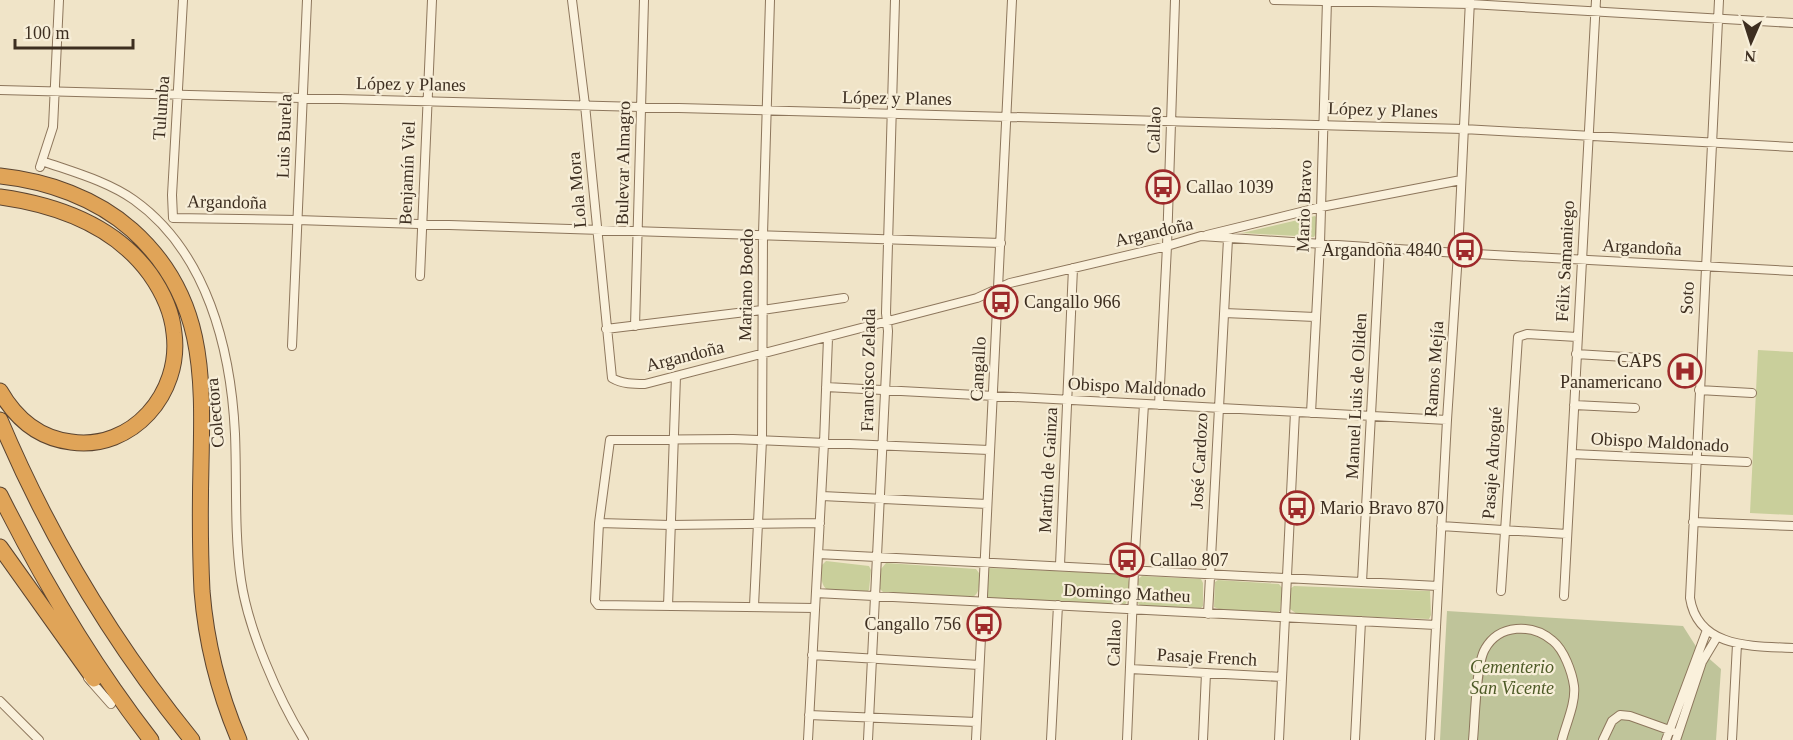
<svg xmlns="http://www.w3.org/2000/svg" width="1793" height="740" font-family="Georgia,serif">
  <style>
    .green { fill: #c9cf9b }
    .cemetery { fill: #bfc49a }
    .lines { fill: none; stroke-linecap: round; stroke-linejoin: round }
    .street-casing { stroke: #8d765c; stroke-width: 10 }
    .highway-casing { stroke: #5b4430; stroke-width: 17 }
    .street { stroke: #faf1dc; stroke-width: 8 }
    .highway { stroke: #e0a458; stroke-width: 15 }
    .labels { text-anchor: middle; stroke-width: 4.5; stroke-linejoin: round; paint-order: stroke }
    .street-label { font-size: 18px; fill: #3d2e20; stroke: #f7eed8 }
    .poi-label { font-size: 18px; fill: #3d2e20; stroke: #f7eed8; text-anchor: start }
    .park-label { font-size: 18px; font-style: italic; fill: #4d5a26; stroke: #f7eed8 }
  </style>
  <rect width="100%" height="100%" fill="#f0e4c8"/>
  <!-- green -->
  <path class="green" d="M1315 216 1318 219 1317 232 1314 237 1242 233Z
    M1758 350 1793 352V515L1750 513Z
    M826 561 869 566 871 570 869 590 865 593 829 591C819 585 822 575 822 565Z
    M886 563 976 569 979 573C979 583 981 595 970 598L885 594 880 589 881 569Z
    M988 568 1120 574 1127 576C1131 583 1130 600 1124 606L987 598Z
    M1142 576 1201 579 1203 583V606L1201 608 1141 607 1137 602 1138 579Z
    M1218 580 1279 584 1282 588 1280 611 1275 614 1219 609 1214 607 1215 582Z
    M1294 586 1430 591 1431 615 1429 619 1297 614 1290 609V589Z"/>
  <!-- cemetery -->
  <path class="cemetery" d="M1447 611 1683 626 1697 648 1721 669 1716 740H1440Z"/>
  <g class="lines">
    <!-- street casing -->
    <g class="street-casing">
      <path id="street" d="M183 0 172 195 173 218 297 220 1001 243
        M572 0 585 105 612 378C622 384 634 384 645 384L977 298 1010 283 1167 246 1201 236 1458 253 1793 271
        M1274 0 1470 4 1793 23
        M1719 0 1690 598C1698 649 1754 646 1793 648
        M0 90 1463 129 1793 147
        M42 161C73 172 107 181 134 200 207 252 231 349 235 434 237 482 234 532 241 580 248 629 278 698 304 740
        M40 167 53 127 59 0
        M1207 235 1321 207 1461 180
        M420 276 432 0
        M1224 313 1315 317
        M635 326 644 0
        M606 329 762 310 844 298
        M292 346 307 0
        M1576 354 1641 358
        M826 387 1447 420
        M1699 390 1752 393
        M1159 405 1167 246 1175 0
        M1574 405 1635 408
        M1311 413 1320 243 1327 0
        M1572 454 1747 462
        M822 496 987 504
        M1693 522 1793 526
        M599 523 670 525 820 523
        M1441 526 1567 534
        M818 554 1438 586
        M1060 565 1073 268
        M1362 582 1380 247
        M1501 591 1518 337 1527 334 1577 337
        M816 593 1436 625
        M1564 596 1596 0
        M668 606 676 376
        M754 606 762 440 763 234 770 0
        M815 608 598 605 595 601 599 523 610 440 733 439 989 450
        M1208 614 1228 239
        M812 655 979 665
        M1130 669 1282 677
        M88 678 111 704
        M0 701 39 740
        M809 715 976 722
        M808 740 824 443 828 338
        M868 740 888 331 886 313 895 0
        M976 740 1012 0
        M1051 740 1058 605
        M1127 740 1134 570 1144 404
        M1203 740 1206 673
        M1279 740 1295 412
        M1355 740 1361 621
        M1430 740 1447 420 1458 253 1470 0
        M1473 740C1475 720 1476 664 1485 649 1499 624 1532 623 1553 641 1564 650 1572 672 1574 686 1576 703 1566 724 1562 740
        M1603 740 1612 721 1620 715 1630 716 1672 731
        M1666 740 1707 630
        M1676 740 1702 662 1717 637
        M1732 740 1737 644"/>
    </g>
    <!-- highway casing -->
    <g class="highway-casing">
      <path id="highway" d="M0 176C47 181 96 198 132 230 205 295 203 374 201 464 200 506 200 549 202 591 206 641 219 693 239 740
        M0 197C57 205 115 226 150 274 162 291 172 312 174 333 182 393 132 451 71 442 38 438 16 419 0 391
        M0 420C48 534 114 644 192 740
        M0 495C43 581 92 664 151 740
        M0 547 94 679"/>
    </g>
    <!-- street -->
    <use href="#street" class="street"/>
    <!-- highway -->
    <use href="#highway" class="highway"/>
  </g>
  <!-- icons -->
  <defs>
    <g id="bus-ring" transform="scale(1.725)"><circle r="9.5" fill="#f7eed8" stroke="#9e2a2b" stroke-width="1.5"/><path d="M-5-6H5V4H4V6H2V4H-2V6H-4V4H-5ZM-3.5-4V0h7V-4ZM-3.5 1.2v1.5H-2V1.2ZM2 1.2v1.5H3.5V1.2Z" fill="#9e2a2b"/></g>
    <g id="hospital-ring" transform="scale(1.725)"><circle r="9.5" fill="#f7eed8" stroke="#9e2a2b" stroke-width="1.5"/><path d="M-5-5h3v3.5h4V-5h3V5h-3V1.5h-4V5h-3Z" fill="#9e2a2b"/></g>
  </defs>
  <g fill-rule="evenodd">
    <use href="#bus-ring" x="1163" y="187"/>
    <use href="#bus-ring" x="1465" y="250"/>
    <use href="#bus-ring" x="1001" y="302"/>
    <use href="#hospital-ring" x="1685" y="371"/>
    <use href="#bus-ring" x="1297" y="508"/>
    <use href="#bus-ring" x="1127" y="560"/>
    <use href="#bus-ring" x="984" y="624"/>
  </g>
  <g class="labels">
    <!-- street labels -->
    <g class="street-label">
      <text transform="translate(411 84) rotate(1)" y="6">López y Planes</text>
      <text transform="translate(897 98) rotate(1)" y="6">López y Planes</text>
      <text transform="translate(161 108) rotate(-86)" y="6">Tulumba</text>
      <text transform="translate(1383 110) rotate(2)" y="6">López y Planes</text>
      <text transform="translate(1154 130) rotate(-88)" y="6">Callao</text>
      <text transform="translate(284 136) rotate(-88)" y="6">Luis Burela</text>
      <text transform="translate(623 163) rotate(-89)" y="6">Bulevar Almagro</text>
      <text transform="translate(407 173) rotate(-88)" y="6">Benjamín Viel</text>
      <text transform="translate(577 190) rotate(-95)" y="6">Lola Mora</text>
      <text transform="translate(227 202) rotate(1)" y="6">Argandoña</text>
      <text transform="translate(1304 206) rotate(-88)" y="6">Mario Bravo</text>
      <text transform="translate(1154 232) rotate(-13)" y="6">Argandoña</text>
      <text transform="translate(1642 247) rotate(3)" y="6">Argandoña</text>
      <text transform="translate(1565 261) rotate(-87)" y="6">Félix Samaniego</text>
      <text transform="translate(746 285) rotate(-89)" y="6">Mariano Boedo</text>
      <text transform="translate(1687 298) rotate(-87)" y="6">Soto</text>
      <text transform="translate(685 356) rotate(-14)" y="6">Argandoña</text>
      <text transform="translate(978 369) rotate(-87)" y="6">Cangallo</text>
      <text transform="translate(1434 369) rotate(-86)" y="6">Ramos Mejía</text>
      <text transform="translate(868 370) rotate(-89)" y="6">Francisco Zelada</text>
      <text transform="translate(1137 387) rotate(3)" y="6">Obispo Maldonado</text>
      <text transform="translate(1356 396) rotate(-87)" y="6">Manuel Luis de Oliden</text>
      <text transform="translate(215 413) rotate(-95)" y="6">Colectora</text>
      <text transform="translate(1660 442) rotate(3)" y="6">Obispo Maldonado</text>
      <text transform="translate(1199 461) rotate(-87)" y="6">José Cardozo</text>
      <text transform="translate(1492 463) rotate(-86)" y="6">Pasaje Adrogué</text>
      <text transform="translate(1048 470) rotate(-87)" y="6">Martín de Gainza</text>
      <text transform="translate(1127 593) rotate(3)" y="6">Domingo Matheu</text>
      <text transform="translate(1114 643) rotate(-88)" y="6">Callao</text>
      <text transform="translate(1207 657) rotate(3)" y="6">Pasaje French</text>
    </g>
    <!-- poi labels -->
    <g class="poi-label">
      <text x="1186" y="193">Callao 1039</text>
      <text x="1442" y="256" text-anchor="end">Argandoña 4840</text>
      <text x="1024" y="308">Cangallo 966</text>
      <text x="1662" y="367" text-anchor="end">CAPS<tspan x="1662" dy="21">Panamericano</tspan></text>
      <text x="1320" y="514">Mario Bravo 870</text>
      <text x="1150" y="566">Callao 807</text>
      <text x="961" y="630" text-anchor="end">Cangallo 756</text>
    </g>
    <!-- park labels -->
    <g class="park-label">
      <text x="1512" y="673">Cementerio<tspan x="1512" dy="21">San Vicente</tspan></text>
    </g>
  </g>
  <!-- north arrow -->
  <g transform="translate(1751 42) rotate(183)" stroke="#f7eed8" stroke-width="4.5" paint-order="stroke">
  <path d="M0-4.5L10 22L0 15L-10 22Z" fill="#3d2e20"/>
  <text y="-9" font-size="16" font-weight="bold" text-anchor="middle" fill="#3d2e20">N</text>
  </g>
  <!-- scale -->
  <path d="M15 39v9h118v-9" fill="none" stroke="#3d2e20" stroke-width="3"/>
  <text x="24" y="39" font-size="18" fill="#3d2e20" stroke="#f7eed8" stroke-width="4.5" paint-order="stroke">100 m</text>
</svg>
